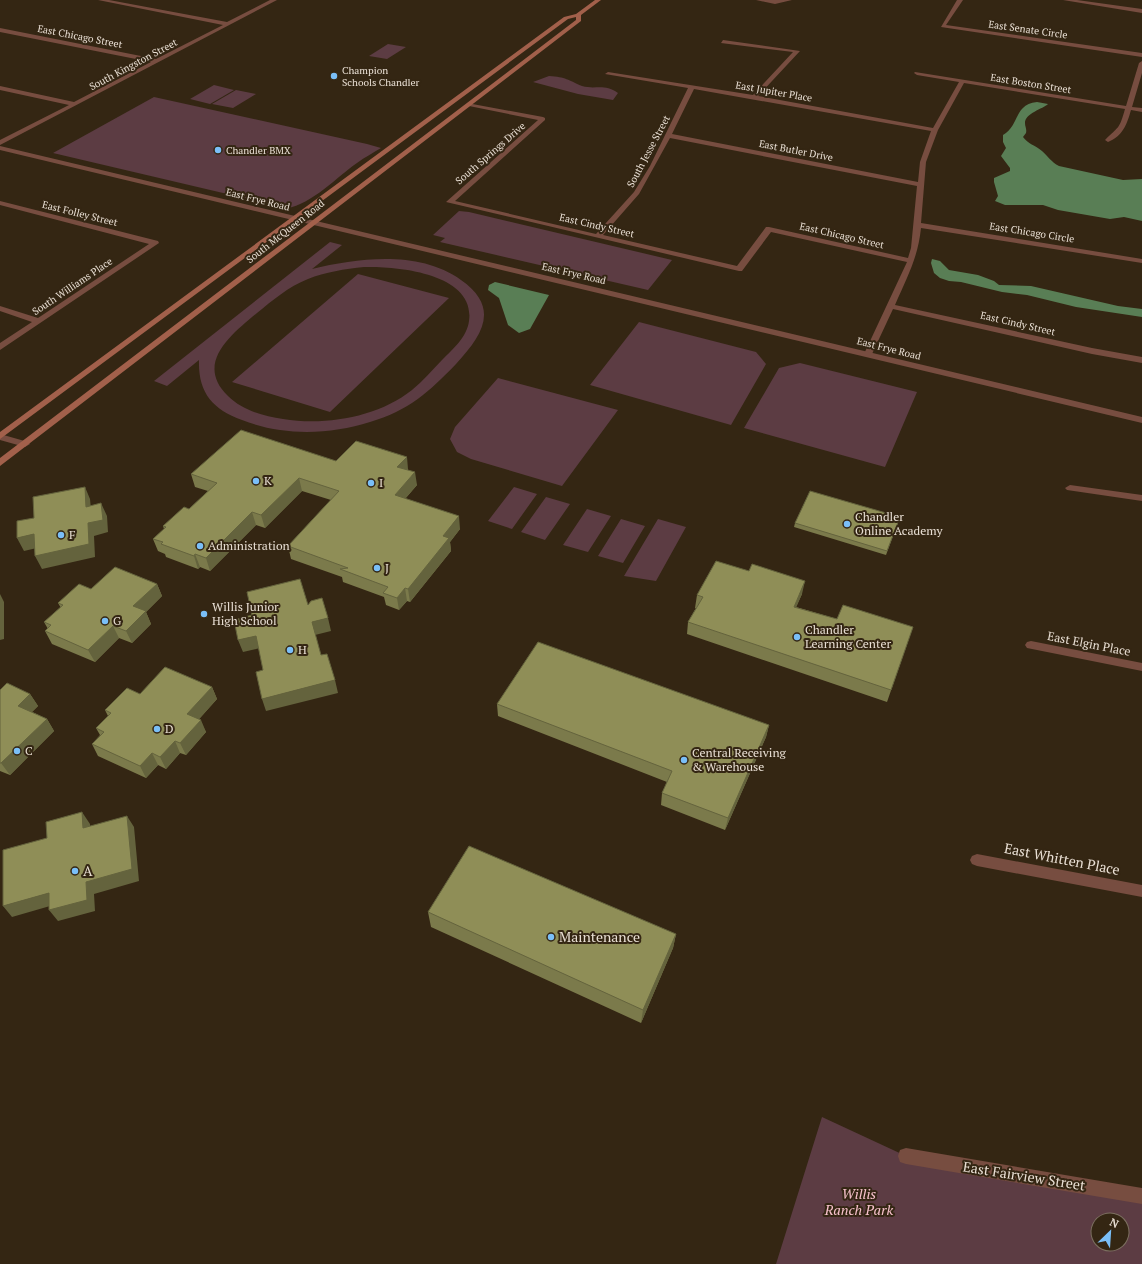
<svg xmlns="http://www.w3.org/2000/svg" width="1142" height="1264" font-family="'PT Serif',serif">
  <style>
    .green { fill: #5c3c43; fill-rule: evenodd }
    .water { fill: #597e55 }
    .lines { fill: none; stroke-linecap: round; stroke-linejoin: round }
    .minor { fill: #774d40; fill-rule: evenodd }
    .tertiary { fill: #774d40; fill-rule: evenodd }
    .secondary { fill: #a2604b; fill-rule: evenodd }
    .wall { fill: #7b7a4b }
    .shaded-wall { fill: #64633d }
    .building { fill: #8f8e57; stroke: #64633d }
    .poi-dot { fill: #7abff8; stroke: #342613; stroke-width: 1.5 }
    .labels { text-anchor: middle; stroke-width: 4; stroke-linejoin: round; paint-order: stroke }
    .far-street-label { font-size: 10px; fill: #e9dfd4; stroke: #342613 }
    .far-poi-label { font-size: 10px; fill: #e9dfd4; stroke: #342613; text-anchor: start }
    .poi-label { font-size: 12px; fill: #e9dfd4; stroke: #342613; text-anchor: start }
    .street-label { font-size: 12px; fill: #e9dfd4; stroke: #342613 }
    .near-street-label { font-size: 14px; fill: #e9dfd4; stroke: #342613 }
    .near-poi-label { font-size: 14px; fill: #e9dfd4; stroke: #342613; text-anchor: start }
    .near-park-label { font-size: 14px; font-style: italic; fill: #f8c2cd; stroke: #342613 }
  </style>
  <rect width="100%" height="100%" fill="#342613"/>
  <!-- green -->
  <path class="green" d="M388 44 406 47 387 59 369 56Z
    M549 76C566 77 568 80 582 86 596 90 604 83 618 93L613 100 578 94 533 82Z
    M214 85 234 90 210 104 190 99Z
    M236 90 256 94 233 108 212 104Z
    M154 97 367 144 381 148C373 153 365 157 357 163 338 176 311 205 287 208L53 153Z
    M459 211 469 212 672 260 648 290 440 242 445 238 433 235Z
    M330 242 342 245 312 269C359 258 419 250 461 280 501 308 482 336 456 364 429 392 408 411 370 422 329 435 282 436 242 420 212 409 198 392 199 360L167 386 154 381ZM364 267C396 266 476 273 469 321 467 337 453 349 442 360 432 370 423 381 412 390 378 417 326 426 283 419 263 416 242 410 228 396 194 363 232 334 257 313 273 300 288 287 308 279 325 272 345 269 364 267Z
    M358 274 449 298 330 412 232 382Z
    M639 322 756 352 766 364 731 425 590 385Z
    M800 363 917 392 885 467 744 428 779 368Z
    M498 378 618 410 562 486 471 459 457 452 450 439 455 427Z
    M514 487 537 494 512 529 488 521Z
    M546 497 570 504 545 540 521 532Z
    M587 509 611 516 588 552 563 545Z
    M621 519 645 526 623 563 598 556Z
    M658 519 686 527 656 581 624 576Z
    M822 1117 906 1156 1142 1196V1264H776ZM1098 1220H1122V1244H1098Z"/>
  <!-- water -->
  <path class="water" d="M1037 102 1048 104C1043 109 1025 113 1025 123 1025 127 1027 129 1026 133L1023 137C1028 144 1035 145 1042 151 1048 156 1051 162 1059 166L1123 180 1142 179V221L1124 217 1110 219 1058 210 1043 205H1005L995 201 998 196 994 182V178L1010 171V168L1001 156 1006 148 1003 142V135C1020 125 1014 104 1037 102Z
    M932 259 940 261 949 270 978 275 994 281 999 285 1031 286 1118 306 1142 309V317L1076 307 1027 295 1002 292 961 282 949 281 940 278 934 273 931 263Z
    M495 282 549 295 530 329 519 333 508 325 499 298 488 290 489 285Z"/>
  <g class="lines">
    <!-- minor -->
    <path class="minor" d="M98 0H109L227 22 270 0H277L0 145V140L69 105 0 90V86L74 102 151 62 0 32V28L156 59 223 25Z
      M756 0H792L775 4Z
      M957 0H963L946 25 1142 53V57L941 27Z
      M1063 0H1077L1142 9V13Z
      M723 40 800 51 758 96 933 128 959 82 917 75 914 73 915 72 1126 106 1139 63 1142 61V73L1132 107 1142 108V112L1131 110C1127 124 1123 136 1108 142L1105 140C1119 126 1119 130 1125 109L964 83 938 130 926 162 921 223 1142 259V263L921 228C918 258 907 277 895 305L1092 348 1142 357V363L1092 354 893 309 872 354 868 357 864 354 907 262 771 232 742 271H739L446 202 538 120 469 106 467 105V103L543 117 545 118V120L455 201 596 234 634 192 650 166 688 88 605 74 608 72 753 95 793 52 721 43ZM694 89 931 131 920 162 918 182 672 134ZM670 138 917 186 911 248 908 258 769 227H766L737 266 603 235 639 194Z
      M0 201 158 241 159 243 0 350V343L32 322 0 311V306L38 318 149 244 0 205Z
      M0 434 28 442 30 444 25 447 0 440Z
      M1070 485 1142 495V501L1067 490 1065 488Z
      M1031 641 1142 663V671L1027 648 1025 645 1027 642Z
      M977 854 1142 885V897L977 866 972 864 970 860 972 856Z
      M906 1148 1142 1188V1204L906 1164 900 1162 898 1156 900 1150Z"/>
    <!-- tertiary -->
    <path class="tertiary" d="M0 146 1142 417V423L0 150Z"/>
    <!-- secondary -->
    <path class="secondary" d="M595 0H601L581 15V21L0 466V458L576 20V17L568 19 0 439V432L564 17 576 14Z"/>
  </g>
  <!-- wall -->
  <path class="wall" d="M336 461 408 469V470L417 485 405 499 460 529 450 542 451 551 410 602 407 601 399 610 386 605 384 597 343 582 342 577 291 559 288 546 331 500 302 491 265 528 256 525 210 571 200 567 198 569 166 557 165 554 158 551 153 539 164 529 163 526 189 509 208 491 195 487 191 474Z
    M900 517 886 555 794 527 795 523Z
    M157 584 162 596 146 612 151 624 132 643 119 638 95 662 52 644 45 631 48 629 44 622 61 608 58 603 91 589Z
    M802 594 796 607 837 619 913 627 887 702 687 634 688 622 696 608H695L697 595Z
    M212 687 217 699 199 719 206 732 186 755 180 753 166 769 158 765 146 778 98 756 92 744 100 735 96 728 108 716 105 710 140 694Z
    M0 690 30 694 38 706 32 712 47 719 54 731 10 775 0 771Z
    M497 704 769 725 766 737 725 830 661 805 662 793 667 782 498 716Z
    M428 912 676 934 673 948 641 1023 431 927Z"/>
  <!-- shaded-wall -->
  <path class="shaded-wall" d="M407 457 408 469 399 479 397 467Z
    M415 472 417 485 397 508 395 495Z
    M299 478 302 491 265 528 261 515Z
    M85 487 90 499 92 519 86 507Z
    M101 503 107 516 108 532 94 536 95 557 42 569 35 556 88 523Z
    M252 512 256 525 210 571 206 558Z
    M459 516 460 529 450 542 451 551 410 602 408 589 443 536Z
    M34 534 41 547 24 551 17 538Z
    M195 554 200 567 198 569 194 556Z
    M805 581 802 594 791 619 794 607Z
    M157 584 162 596 146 612 151 624 132 643 126 631 133 606Z
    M405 588 407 601 399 610 397 598Z
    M0 594 4 602V639L0 640Z
    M328 618 331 631 315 635 312 622Z
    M113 626 119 638 95 662 88 650Z
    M256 636 260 648 243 652 238 640Z
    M335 680 338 693 266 711 262 699Z
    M212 687 217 699 193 726 187 714Z
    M30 694 38 706 25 718 18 706Z
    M47 719 54 731 10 775 1 763Z
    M201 720 206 732 186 755 180 743Z
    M769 725 766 737 725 830 728 818Z
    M175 741 180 753 166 769 160 757Z
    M152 753 158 765 146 778 140 766Z
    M82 812 90 824V839L83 828Z
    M127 816 134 827 139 881 94 894 95 911 58 921 49 910 86 882Z
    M49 893 57 904 12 917 3 906Z
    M676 934 673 948 641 1023 643 1010Z"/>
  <!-- building -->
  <path class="building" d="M241 430 336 461 356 441 407 457 397 467 415 472 395 495 459 516 443 536 449 538 408 589 405 588 397 598 383 593 388 587 340 569 348 568 288 546 339 491 299 478 261 515 252 512 206 558 195 554 194 556 161 544 163 542 153 539 166 527 163 526 184 507 189 509 217 483 191 474Z
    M85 487 86 507 101 503 103 520 88 523 89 544 35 556 34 534 17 538V521L34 518 33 497Z
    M810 491 900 517 887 551 795 523Z
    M716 561 749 571 752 564 805 581 794 607 837 619 843 605 913 627 891 690 688 622 703 597 697 595Z
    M115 567 157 584 133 606 146 611 126 631 113 626 88 650 45 631 51 625 44 622 63 605 58 603 79 584 91 589Z
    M300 579 308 605 311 601 322 598 328 618 312 622 321 655 327 654 335 680 262 699 256 672 263 670 256 636 238 640 234 620 252 615 247 592Z
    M538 642 769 725 728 818 662 793 672 771 497 704Z
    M165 667 212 687 187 714 201 720 180 743 175 741 160 757 152 753 140 766 92 744 104 732 96 728 111 713 105 710 127 688 140 694Z
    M7 683 30 694 18 706 47 719 1 763H0V690Z
    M82 812 83 828 127 816 132 869 86 882 87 900 49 910V893L3 906V850L47 838 46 822Z
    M469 846 676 934 643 1010 428 912Z"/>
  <!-- markers -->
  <g class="poi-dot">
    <circle cx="334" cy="76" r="4"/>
    <circle cx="218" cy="150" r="4"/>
    <circle cx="256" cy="481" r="4"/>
    <circle cx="371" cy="483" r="4"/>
    <circle cx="847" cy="524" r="4"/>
    <circle cx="61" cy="535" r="4"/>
    <circle cx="200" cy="546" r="4"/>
    <circle cx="377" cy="568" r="4"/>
    <circle cx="204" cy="614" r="4"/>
    <circle cx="105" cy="621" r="4"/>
    <circle cx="797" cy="637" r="4"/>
    <circle cx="290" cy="650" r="4"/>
    <circle cx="157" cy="729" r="4"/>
    <circle cx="17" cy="751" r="4"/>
    <circle cx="684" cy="760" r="4"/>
    <circle cx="75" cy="871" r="4"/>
    <circle cx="551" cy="937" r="4"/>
  </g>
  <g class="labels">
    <!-- far-street labels -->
    <g class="far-street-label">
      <text transform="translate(1028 29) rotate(8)" y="4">East Senate Circle</text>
      <text transform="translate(80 36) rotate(11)" y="4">East Chicago Street</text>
      <text transform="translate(133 64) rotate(-28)" y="4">South Kingston Street</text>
      <text transform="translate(1031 83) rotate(9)" y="4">East Boston Street</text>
      <text transform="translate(774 91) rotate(10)" y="4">East Jupiter Place</text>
      <text transform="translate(796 150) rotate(11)" y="4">East Butler Drive</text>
      <text transform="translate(648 151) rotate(-62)" y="4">South Jesse Street</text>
      <text transform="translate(490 153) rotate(-41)" y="4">South Springs Drive</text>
      <text transform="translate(258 199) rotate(14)" y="4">East Frye Road</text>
      <text transform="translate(80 213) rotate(14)" y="4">East Folley Street</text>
      <text transform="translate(597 225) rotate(13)" y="4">East Cindy Street</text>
      <text transform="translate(285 231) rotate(-38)" y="4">South McQueen Road</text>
      <text transform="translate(1032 232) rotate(9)" y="4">East Chicago Circle</text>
      <text transform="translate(842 235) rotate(13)" y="4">East Chicago Street</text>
      <text transform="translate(574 273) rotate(13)" y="4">East Frye Road</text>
      <text transform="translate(72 286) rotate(-34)" y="4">South Williams Place</text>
      <text transform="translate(1018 323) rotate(13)" y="4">East Cindy Street</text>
      <text transform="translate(889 348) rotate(14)" y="4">East Frye Road</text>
    </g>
    <!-- far-poi labels -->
    <g class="far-poi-label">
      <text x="342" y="74">Champion<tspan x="342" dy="12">Schools Chandler</tspan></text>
      <text x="226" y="154">Chandler BMX</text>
    </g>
    <!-- poi labels -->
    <g class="poi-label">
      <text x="264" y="485">K</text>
      <text x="379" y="487">I</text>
      <text x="855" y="521">Chandler<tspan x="855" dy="14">Online Academy</tspan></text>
      <text x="69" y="539">F</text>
      <text x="208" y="550">Administration</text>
      <text x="385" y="572">J</text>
      <text x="212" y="611">Willis Junior<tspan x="212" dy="14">High School</tspan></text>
      <text x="113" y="625">G</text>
      <text x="805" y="634">Chandler<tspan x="805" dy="14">Learning Center</tspan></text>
      <text x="298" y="654">H</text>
      <text x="165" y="733">D</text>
      <text x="25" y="755">C</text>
      <text x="692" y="757">Central Receiving<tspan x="692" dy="14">&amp; Warehouse</tspan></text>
    </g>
    <!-- street labels -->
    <g class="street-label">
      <text transform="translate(1089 644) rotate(11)" y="4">East Elgin Place</text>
    </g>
    <!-- near-street labels -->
    <g class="near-street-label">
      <text transform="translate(1062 859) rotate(11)" y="5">East Whitten Place</text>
      <text transform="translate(1024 1176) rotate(9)" y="5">East Fairview Street</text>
    </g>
    <!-- near-poi labels -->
    <g class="near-poi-label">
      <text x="83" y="876">A</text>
      <text x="559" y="942">Maintenance</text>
    </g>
    <!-- near-park labels -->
    <g class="near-park-label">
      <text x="859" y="1199">Willis<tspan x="859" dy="16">Ranch Park</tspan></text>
    </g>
  </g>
  <!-- north arrow -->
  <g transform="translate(1110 1232) rotate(25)"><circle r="19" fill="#342613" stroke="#7c7060"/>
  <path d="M0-3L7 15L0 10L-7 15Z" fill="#7abff8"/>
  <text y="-6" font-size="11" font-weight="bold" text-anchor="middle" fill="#e9dfd4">N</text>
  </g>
</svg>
